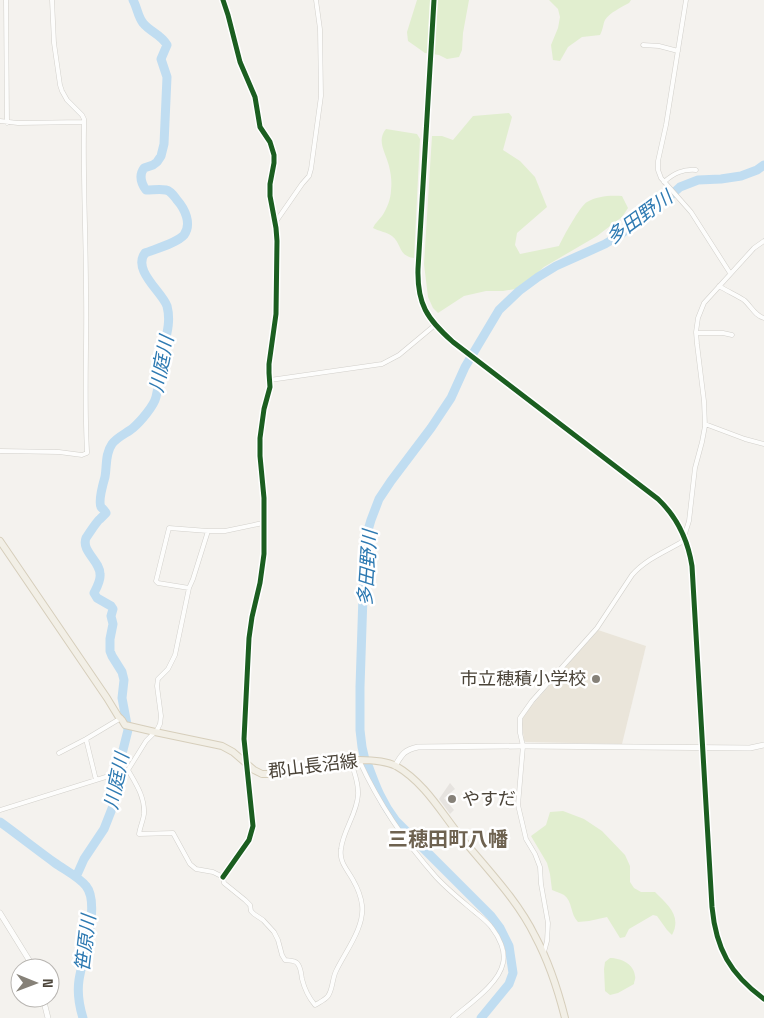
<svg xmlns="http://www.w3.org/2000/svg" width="764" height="1018" font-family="'Space Grotesk','Noto Sans JP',sans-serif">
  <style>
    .education { fill: #eae5da }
    .green { fill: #e1eecf }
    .parking { fill: #e6e3df }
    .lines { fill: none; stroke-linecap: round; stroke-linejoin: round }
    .river { stroke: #c0ddf1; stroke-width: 9 }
    .minor-casing { stroke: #d2d0cb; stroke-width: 5 }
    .tertiary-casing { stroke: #d2d0cb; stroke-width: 6 }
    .primary-casing { stroke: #d6cebb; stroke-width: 8 }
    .minor { stroke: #fdfdfc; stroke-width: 4 }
    .tertiary { stroke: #fdfdfc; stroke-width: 5 }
    .primary { stroke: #f2efe6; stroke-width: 6 }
    .cycleway-casing { stroke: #fff; stroke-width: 8 }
    .cycleway { stroke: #1b5e20; stroke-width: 5 }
    .poi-dot { fill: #868178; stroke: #fff; stroke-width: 2 }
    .labels { text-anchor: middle; stroke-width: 5; stroke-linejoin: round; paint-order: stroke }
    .poi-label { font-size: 18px; fill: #4b4439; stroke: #fff; text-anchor: end }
    .street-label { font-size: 18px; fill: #4b4439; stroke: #fff }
    .water-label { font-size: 19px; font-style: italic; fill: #2e7ab2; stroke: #fff }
    .quarter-label { font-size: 20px; font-weight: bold; fill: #6e6250; stroke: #fff }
  </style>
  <rect width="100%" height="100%" fill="#f4f2ee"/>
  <!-- education -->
  <path class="education" d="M598 630 646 646 622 744 526 742 524 741 522 724 523 718 526 712Z"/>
  <!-- green -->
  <path class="green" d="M417 0H469L463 33 462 50 459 57 447 59 439 55 425 53 408 41 407 32Z
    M549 0H631L629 3C622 7 609 13 605 20 603 24 603 30 600 35L582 37 568 47 560 61 553 60 551 45 558 28 560 17 558 9Z
    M509 113 512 117 503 150 520 161 535 177 547 207 517 233 515 245 520 254 559 246C563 237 580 206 587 202 597 196 610 195 622 196L628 208 622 217 597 236 544 267 527 282 515 289 503 291H486L464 296 438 313 433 308 428 297 424 264 432 136H442L453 140 473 116Z
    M386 129 417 134 420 139 414 258C398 256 402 244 392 236 387 232 378 231 373 228 375 223 379 220 382 216 387 209 391 198 391 190 392 182 391 174 389 166 386 153 376 141 386 129Z
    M563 811 584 819 602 831 625 855 630 866V882L634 888 641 892H655C668 905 682 916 672 935L667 930 657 916 653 915 629 929 625 937 620 938 607 917 589 921 578 922C570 914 573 902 564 895 561 893 556 892 552 890L550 874 547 863 531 836 546 825 550 812Z
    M610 958C621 958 634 964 635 976 636 979 634 981 634 984L618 993 610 995 605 991 604 969 605 962Z"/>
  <!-- parking -->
  <path class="parking" d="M450 783 455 789 444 798 454 810 450 814 439 799Z"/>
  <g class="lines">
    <!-- river -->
    <path class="river" d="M0 822C18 835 37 850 55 863 65 870 79 877 86 886 101 904 82 959 79 980 77 993 79 1005 83 1018
      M76 877 84 859 104 829 115 801 118 785 115 778 116 767 123 750 128 730 122 698 124 680 122 672 112 656 110 651V639L113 624 111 616 113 609 111 606 97 598 94 593C97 587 101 580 100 574 100 561 81 551 86 538 88 535 97 521 100 519 102 517 104 515 106 513 105 511 103 509 101 507 98 501 103 484 105 477 107 466 105 454 112 444 117 437 127 433 133 428 140 422 154 406 156 397 159 385 160 371 161 359 164 341 172 325 167 306 162 292 132 270 145 253 155 249 177 243 184 235 192 224 185 209 177 200 174 196 171 191 166 190 160 189 153 190 146 190 141 183 139 175 144 168L153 165 157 162 161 156 164 144 167 77 161 59 167 45C161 34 150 32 143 23 138 17 137 7 133 0
      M481 1018 509 984 513 973 509 946 500 928 491 916 396 821C382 803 376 787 368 765L365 760 362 747 360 730V687L364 565 366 537 371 520 379 499 391 481 431 428 451 398 465 367 499 310 519 291 538 277 556 266 605 244 620 235 649 210 669 197 680 187 698 180 721 179 741 176 757 170 764 165"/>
    <!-- minor casing -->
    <g class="minor-casing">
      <path id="minor" d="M6 0 7 123
        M223 0 228 15 240 62 255 97 260 127 270 142 274 155V163L270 184V196L276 228 277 241 276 314 269 364V373L270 387 264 409 260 438V456L264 498V554L260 583 252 617 249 638 244 739 253 826 249 840 223 877
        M686 0 666 125 658 161V170L661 178 691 212 730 273
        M643 45 659 46 678 51
        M0 121 18 123 84 122
        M664 182C674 173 683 169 696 170
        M275 222 277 220 302 184 309 176 311 169 321 96 320 29 316 0
        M719 286C727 291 736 295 744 300 751 306 755 316 764 318
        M696 333H723L732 335
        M270 380 382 364 399 355 435 325
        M705 424 745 439 764 444
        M0 451 59 452 82 455 87 453V451C84 398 87 345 86 292 86 237 83 183 84 128V119L82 115 67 100 62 91 60 85 54 43 52 0
        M189 588 158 583 156 581 169 528 208 531H225L263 523
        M86 739 96 780
        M59 753 86 739 121 718
        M359 760C378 802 405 842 436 877 448 890 462 901 475 912 481 917 488 922 492 928 499 937 506 951 503 963 499 984 469 1004 453 1018
        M128 770C136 784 145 797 144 814 143 821 140 827 139 834L173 833 190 864 196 869 213 872 223 877 224 883 245 900 250 905 251 911 254 914 263 920 274 932 278 940 282 955 285 960C289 961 294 960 297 963 301 967 301 973 302 979 304 987 309 998 315 1005 320 1002 325 1000 328 996 333 989 332 979 336 971 345 952 365 927 362 905 361 897 357 887 353 880 347 869 339 862 341 849 343 830 357 814 358 795 359 783 354 773 351 761
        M0 810 128 770 146 741 157 730 160 724 161 716 157 686 158 679 168 669 175 655 189 588 193 579 208 531
        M544 952 547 941 548 923 541 884 540 867 535 854 526 839 518 805 523 746 520 733V718L532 701 597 628 632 575C645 560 664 552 680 543L683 540 689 521 695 468 702 442 705 426 704 401 697 344 696 332 698 318 704 303 754 248 764 241"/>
    </g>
    <!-- tertiary casing -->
    <g class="tertiary-casing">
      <path id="tertiary" d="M434 0 418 269C417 304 427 319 453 342L658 499C677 517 688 541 692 566L712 907C716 949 730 974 764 999
        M395 766C402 754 404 750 418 747L523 746 750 748 764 745
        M0 913 34 968
        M43 998 48 1018"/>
    </g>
    <!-- primary casing -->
    <g class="primary-casing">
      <path id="primary" d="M0 541 107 698 118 716 122 720 125 725 155 732 222 746 233 752 254 770 262 774H276L359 760C371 760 386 761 396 766 424 782 441 812 460 836 486 868 517 899 535 936 549 962 558 990 565 1018"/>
    </g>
    <!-- minor -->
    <use href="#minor" class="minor"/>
    <!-- tertiary -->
    <use href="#tertiary" class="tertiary"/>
    <!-- primary -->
    <use href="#primary" class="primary"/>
    <!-- cycleway casing -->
    <g class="cycleway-casing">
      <path id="cycleway" d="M223 0 228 15 240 62 255 97 260 127 270 142 274 155V163L270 184V196L276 228 277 241 276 314 269 364V373L270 387 264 409 260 438V456L264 498V554L260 583 252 617 249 638 244 739 253 826 249 840 223 877
        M434 0 418 269C417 304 427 319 453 342L658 499C677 517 688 541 692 566L712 907C716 949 730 974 764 999"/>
    </g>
    <!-- cycleway -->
    <use href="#cycleway" class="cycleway"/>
  </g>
  <!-- markers -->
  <g class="poi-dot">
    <circle cx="596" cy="679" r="5"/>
    <circle cx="452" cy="799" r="5"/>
  </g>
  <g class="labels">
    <!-- poi labels -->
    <g class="poi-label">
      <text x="586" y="685">市立穂積小学校</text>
      <text x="462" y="805" text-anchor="start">やすだ</text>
    </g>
    <!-- street labels -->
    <g class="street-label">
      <text transform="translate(313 766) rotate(-7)" y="6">郡山長沼線</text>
    </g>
    <!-- water labels -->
    <g class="water-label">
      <text transform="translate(639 217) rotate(-36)" y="7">多田野川</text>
      <text transform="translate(161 364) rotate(-79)" y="7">川庭川</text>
      <text transform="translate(367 568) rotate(-86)" y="7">多田野川</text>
      <text transform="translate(116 781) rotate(-78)" y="7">川庭川</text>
      <text transform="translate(85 943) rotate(-83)" y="7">笹原川</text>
    </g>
    <!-- quarter labels -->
    <g class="quarter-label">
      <text x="448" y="846">三穂田町八幡</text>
    </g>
  </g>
  <!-- north arrow -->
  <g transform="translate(35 983) rotate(91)"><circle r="24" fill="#ffffff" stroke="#b7b4b0"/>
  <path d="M0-4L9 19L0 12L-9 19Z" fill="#868178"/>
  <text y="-8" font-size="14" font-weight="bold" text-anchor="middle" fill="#4b4439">N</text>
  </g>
</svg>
